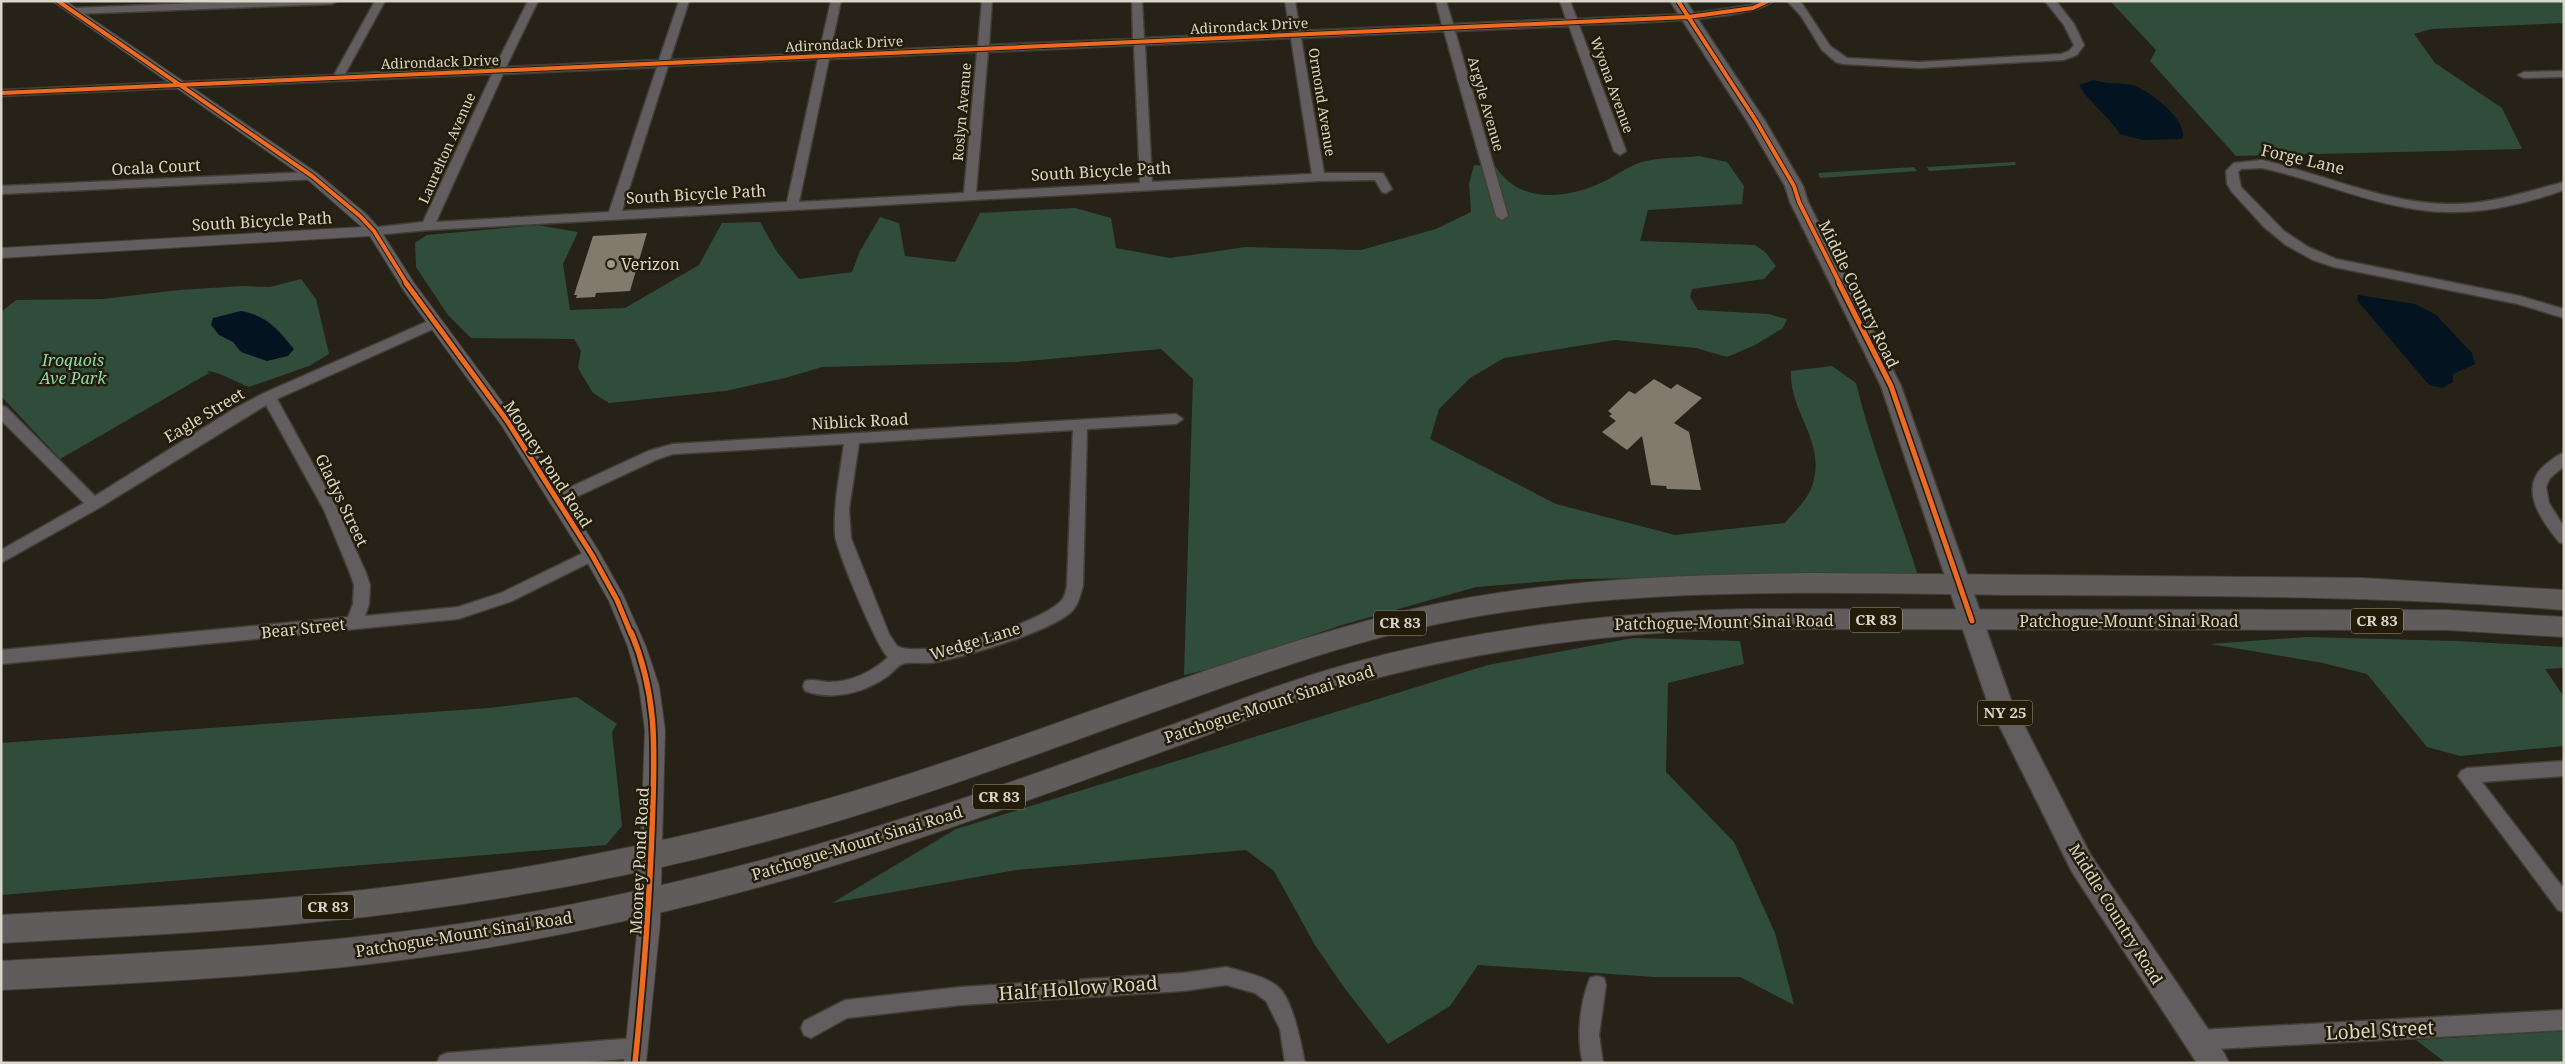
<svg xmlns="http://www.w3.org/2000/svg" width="2565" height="1064" font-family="'Noto Serif',serif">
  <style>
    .green { fill: #304d3b }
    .water { fill: #031320 }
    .building { fill: #827a6d }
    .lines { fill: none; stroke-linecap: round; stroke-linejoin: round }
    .minor-casing { stroke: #423e35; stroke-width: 3 }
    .tertiary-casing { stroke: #423e35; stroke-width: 2 }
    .primary-casing { stroke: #423e35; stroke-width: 3 }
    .trunk-casing { stroke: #423e35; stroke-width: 2 }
    .minor { fill: #625e60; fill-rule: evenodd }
    .tertiary { fill: #625e60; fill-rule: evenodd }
    .primary { fill: #625e5f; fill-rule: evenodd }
    .trunk { fill: #605c5c; fill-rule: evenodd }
    .cycleway-far2-casing { stroke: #231c08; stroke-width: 6 }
    .cycleway-far1-casing { stroke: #231c08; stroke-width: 8 }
    .cycleway-casing { stroke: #231c08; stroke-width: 9 }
    .cycleway-far2 { stroke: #ed6a23; stroke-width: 4 }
    .cycleway-far1 { stroke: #ed6a23; stroke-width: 5 }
    .cycleway { stroke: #ed6a23; stroke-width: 5.5 }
    .poi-dot { fill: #9a978b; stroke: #231c08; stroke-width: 2 }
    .labels { text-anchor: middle; stroke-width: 5; stroke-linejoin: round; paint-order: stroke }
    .far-street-label { font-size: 14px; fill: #d9d6c9; stroke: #231c08 }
    .shield { fill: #231c08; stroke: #a29e8f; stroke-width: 1 }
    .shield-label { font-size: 15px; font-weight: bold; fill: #d9d6c9 }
    .street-label { font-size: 16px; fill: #d9d6c9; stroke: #231c08 }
    .poi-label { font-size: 16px; fill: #d9d6c9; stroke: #231c08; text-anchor: start }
    .park-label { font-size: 16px; font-style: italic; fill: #8bdaae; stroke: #231c08 }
    .near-street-label { font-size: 19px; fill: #d9d6c9; stroke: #231c08 }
  </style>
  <rect width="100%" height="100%" fill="#262218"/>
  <!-- green -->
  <path class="green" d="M2110 1H2564V23L2431 29 2414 34 2435 63 2502 108 2522 149 2236 156 2150 61 2156 50Z
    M1699 156 1727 162 1744 186 1742 204 1648 210 1640 241 1755 245 1766 253 1776 266 1764 279 1692 289 1690 297 1698 310 1768 314 1787 319 1783 328 1755 345 1727 357 1696 348 1615 340 1504 358 1470 378 1439 409 1430 439 1556 504 1675 535 1785 523C1793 513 1806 501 1811 489 1829 443 1789 414 1791 371L1832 366 1856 383C1872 449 1898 511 1918 576L1574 579 1476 587 1342 625 1219 667 1184 675 1193 379 1161 349 1016 362 822 367 785 378 725 391 609 403 593 393 578 368 581 351 574 339 471 338 448 315 416 267 415 243 427 235 537 225 578 232 563 264 570 310 625 308 699 265 722 223 760 222 777 252 799 279 852 272 860 251 880 217 899 223 905 256 955 262 980 213 1075 208 1111 218 1116 248 1170 258 1246 247 1361 250 1436 229 1471 212 1469 184 1474 165 1496 167C1520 205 1568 199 1605 181 1618 175 1632 163 1646 161 1663 157 1682 158 1699 156Z
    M2015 162 2016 165 1929 171 1927 167Z
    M1914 167 1917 171 1820 178 1818 173Z
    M301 279 316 299 329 354 309 366 249 387C235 382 221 372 207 371L209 373 60 459 1 396V312L16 300 103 299 179 290 243 286 270 287Z
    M2307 637 2456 641 2564 647V668L2545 669 2564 697V746L2460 756 2427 747 2367 674 2323 663 2210 644Z
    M1633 638 1740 641 1744 664 1668 683 1666 772 1734 842 1775 933 1794 1005 1740 977H1655L1478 965 1450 1006 1388 1044 1343 986 1315 945 1274 871 1246 850 1016 870 832 903 956 829 1488 665Z
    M577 697 617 724 612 732 622 826 606 845 1 895V743L489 708Z
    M2564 1031V1063H2446L2416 1040Z"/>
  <!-- water -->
  <path class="water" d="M2094 80C2107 85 2120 82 2133 85 2148 90 2190 121 2182 139L2142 140 2120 134C2108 115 2090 104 2079 85Z
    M2358 295 2415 304 2436 315 2472 353 2475 364 2453 374V382L2442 388 2429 385 2357 300Z
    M241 311C268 316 277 329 294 349L288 356 267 361 241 352 233 342 219 335 211 325 213 318Z"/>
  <!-- building -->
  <path class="building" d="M647 233 630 291 596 293 595 297 576 298 577 295H574L593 236Z
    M1654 379 1671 389 1677 384 1702 398 1674 423 1689 432 1701 490 1667 489 1666 486 1651 485 1642 436 1627 450 1602 432 1616 421 1609 416 1612 414 1608 411 1629 391 1635 394Z"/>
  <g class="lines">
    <!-- minor casing -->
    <g class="minor-casing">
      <path id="minor" d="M244 1H337L332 4 74 14 69 11 74 8Z
        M375 1H385L345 74 495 67 528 1H538L506 67 659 60 679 1H689L670 60 819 53 831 1H841L830 52 978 46 982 1H992L989 45 1133 39 1132 1H1142L1144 38 1290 32 1285 1H1295L1300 31 1442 25 1436 1H1446L1453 24 1566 19 1560 1H1570L1577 19 1688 14 1751 5 1759 1H1773C1751 22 1615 23 1579 25L1626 151 1620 155 1614 151 1569 26 1455 31 1508 216 1502 220 1496 216 1444 31 1301 38 1324 173H1383L1392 189 1386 193 1382 192 1375 180 1319 181 428 230 374 235 370 234 368 231 370 228 423 222 492 74 1 96V90L334 75ZM1291 38 1312 174 1152 182 1145 45ZM1134 45 1140 183 976 192 988 52ZM977 52 964 193 799 202 829 59ZM818 59 787 202 622 211 668 66ZM657 67 609 212 436 222 503 74Z
        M1787 1H1799L1803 5 1830 46 1847 58 1919 62 2061 54 2069 51 2074 45 2064 25 2045 1H2056L2074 24 2084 45 2077 55 2063 60 1919 68 1843 64 1836 62 1822 50 1801 16Z
        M2564 71V77L2524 78 2518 75 2524 72Z
        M2262 160C2323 174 2385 203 2448 204 2488 205 2525 192 2564 182V190C2527 203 2487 213 2448 212 2384 211 2323 181 2262 168L2241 169 2238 172 2241 187 2284 231 2308 247 2336 259 2520 296 2564 309V318L2518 304 2334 267 2313 260 2286 245 2264 227 2232 192 2227 184 2226 171 2234 163Z
        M312 172 316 173V179L1 194V186Z
        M435 318 440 320 442 323 440 326 277 399 338 510 366 573 370 585 369 604 365 616 458 607 501 593 587 551H597L600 555 597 559 512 601 458 619 1 664V650L348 617 353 604 354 585 350 573 324 510 266 405 99 508 1 563V550L84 503 1 420V406L6 407 95 496 232 410 264 393Z
        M1176 414 1183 419 1176 424 1087 429 1083 585C1081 593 1079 603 1073 610 1056 630 964 657 936 662 926 664 916 662 906 663 900 663 893 672 888 676 864 693 833 701 805 691L803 686 805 681C813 678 821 682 829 682 851 682 872 672 888 657 878 650 836 549 835 535 833 504 840 474 844 444L673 454 658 459 561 504H551L549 500 551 496 648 451 673 444ZM1073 430 1067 585C1066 591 1065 598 1060 602 1037 624 926 660 897 646L889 634 851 538 849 509 859 443Z
        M2564 453V466L2550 478 2546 487 2549 503 2564 527V544L2559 542C2542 521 2518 489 2544 466 2550 461 2556 455 2564 453Z
        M2564 761V776L2482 782 2564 889V912L2558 910 2458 776 2461 771 2467 768Z
        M1226 967C1244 972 1262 975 1277 986 1293 998 1301 1044 1305 1063H1285L1280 1029 1266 1001 1255 993 1226 985 1183 991 961 1005 847 1018 811 1038 804 1035 801 1028 804 1021 845 1000 961 987 1183 973Z
        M1597 976 1604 978 1606 985 1599 1035 1603 1063H1583C1576 1038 1580 1002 1590 978Z
        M2564 1010V1030L2197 1050 2190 1047 2187 1040 2190 1033 2197 1030Z
        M636 1038 643 1041 646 1048 643 1055 636 1058 573 1063H437L440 1056 447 1053Z"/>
    </g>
    <!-- tertiary casing -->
    <g class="tertiary-casing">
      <path id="tertiary" d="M52 1H66L317 173 365 213 379 228 414 283 514 418 598 550 623 595 646 647 659 686 665 730 660 923 646 1063H624L638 923 645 730 639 686 628 647 609 601 586 560 502 426 404 291 370 236 1 258V248L362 227 307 179Z"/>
    </g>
    <!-- primary casing -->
    <g class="primary-casing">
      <path id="primary" d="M1670 1H1686L1765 121 1803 186 1808 202 1901 386 2011 700 2090 854 2224 1053 2229 1063H2197L2072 872 1987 701 1881 386 1790 202 1785 186 1747 121Z"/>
    </g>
    <!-- trunk casing -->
    <g class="trunk-casing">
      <path id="trunk" d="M1811 573 2363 578 2564 590V610C2381 595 2197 596 2014 595 1826 593 1637 585 1452 621 1358 639 1266 672 1176 704 1053 748 930 795 804 831 644 876 480 906 315 922 211 933 106 937 1 943V915C107 909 212 905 317 895 481 879 643 849 802 806 1008 750 1205 659 1413 609 1543 579 1678 575 1811 573Z
        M1748 609 2447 610 2564 617V637L2447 630 1748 629C1612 632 1478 649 1347 686 1292 702 1239 723 1186 743 1059 789 932 837 802 875 678 911 552 940 424 957 284 977 142 982 1 990V961C142 953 283 948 423 929 551 912 678 884 802 849 929 813 1053 767 1177 723 1234 702 1290 680 1348 664 1478 628 1613 612 1748 609Z"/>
    </g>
    <!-- minor -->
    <use href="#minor" class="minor"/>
    <!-- tertiary -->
    <use href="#tertiary" class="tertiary"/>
    <!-- primary -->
    <use href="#primary" class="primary"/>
    <!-- trunk -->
    <use href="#trunk" class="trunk"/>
    <!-- cycleway-far2 casing -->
    <g class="cycleway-far2-casing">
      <path id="cycleway-far2" d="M58 1 312 176 360 216 374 231 407 284
        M1678 1 1756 121 1794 186 1799 202 1840 284
        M1 93 1688 17 1753 8 1768 1"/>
    </g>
    <!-- cycleway-far1 casing -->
    <g class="cycleway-far1-casing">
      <path id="cycleway-far1" d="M406 283 508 422 592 555 617 600 631 634
        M1839 283 1891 386 1972 621"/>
    </g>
    <!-- cycleway casing -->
    <g class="cycleway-casing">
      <path id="cycleway" d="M631 632C660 701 654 759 652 831 649 909 643 985 635 1063"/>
    </g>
    <!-- cycleway-far2 -->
    <use href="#cycleway-far2" class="cycleway-far2"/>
    <!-- cycleway-far1 -->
    <use href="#cycleway-far1" class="cycleway-far1"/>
    <!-- cycleway -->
    <use href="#cycleway" class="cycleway"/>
  </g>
  <!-- markers -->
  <circle class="poi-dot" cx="611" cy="264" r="5"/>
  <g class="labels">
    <!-- far-street labels -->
    <g class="far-street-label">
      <text transform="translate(1249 26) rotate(-3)" y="5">Adirondack Drive</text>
      <text transform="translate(844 44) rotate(-3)" y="5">Adirondack Drive</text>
      <text transform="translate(440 62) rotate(-2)" y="5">Adirondack Drive</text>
      <text transform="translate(1612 85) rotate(70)" y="5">Wyona Avenue</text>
      <text transform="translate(1322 102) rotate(81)" y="5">Ormond Avenue</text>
      <text transform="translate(1486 104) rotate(74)" y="5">Argyle Avenue</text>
      <text transform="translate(962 112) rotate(-85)" y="5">Roslyn Avenue</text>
      <text transform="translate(447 148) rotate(-66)" y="5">Laurelton Avenue</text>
    </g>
    <!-- shield labels -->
    <g class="shield">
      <rect x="1850" y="607.5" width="52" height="25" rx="4"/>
      <rect x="2351" y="608.5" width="52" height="25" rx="4"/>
      <rect x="1374" y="610.5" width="52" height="25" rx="4"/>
      <rect x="1977.5" y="700.5" width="55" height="25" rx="4"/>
      <rect x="973" y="784.5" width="52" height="25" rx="4"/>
      <rect x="302" y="894.5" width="52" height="25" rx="4"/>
    </g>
    <g class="shield-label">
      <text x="1876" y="625">CR 83</text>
      <text x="2377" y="626">CR 83</text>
      <text x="1400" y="628">CR 83</text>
      <text x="2005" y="718">NY 25</text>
      <text x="999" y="802">CR 83</text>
      <text x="328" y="912">CR 83</text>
    </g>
    <!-- street labels -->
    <g class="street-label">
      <text transform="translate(2303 159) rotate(13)" y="6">Forge Lane</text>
      <text transform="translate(156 167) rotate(-3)" y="6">Ocala Court</text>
      <text transform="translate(1101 171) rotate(-3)" y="6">South Bicycle Path</text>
      <text transform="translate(696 194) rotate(-3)" y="6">South Bicycle Path</text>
      <text transform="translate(262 221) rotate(-3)" y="6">South Bicycle Path</text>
      <text transform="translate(1859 294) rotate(64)" y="6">Middle Country Road</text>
      <text transform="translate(204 415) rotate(-31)" y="6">Eagle Street</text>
      <text transform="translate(860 421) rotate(-3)" y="6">Niblick Road</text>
      <text transform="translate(548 464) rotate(57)" y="6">Mooney Pond Road</text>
      <text transform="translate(342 500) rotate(64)" y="6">Gladys Street</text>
      <text x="2129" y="627">Patchogue-Mount Sinai Road</text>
      <text transform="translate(1724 622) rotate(-1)" y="6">Patchogue-Mount Sinai Road</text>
      <text transform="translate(303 628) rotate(-6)" y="6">Bear Street</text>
      <text transform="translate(975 641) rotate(-17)" y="6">Wedge Lane</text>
      <text transform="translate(1269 704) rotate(-18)" y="6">Patchogue-Mount Sinai Road</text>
      <text transform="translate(857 843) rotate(-17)" y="6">Patchogue-Mount Sinai Road</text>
      <text transform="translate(639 861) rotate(-87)" y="6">Mooney Pond Road</text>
      <text transform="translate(2116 914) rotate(58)" y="6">Middle Country Road</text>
      <text transform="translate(464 934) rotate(-9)" y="6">Patchogue-Mount Sinai Road</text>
    </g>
    <!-- poi labels -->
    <g class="poi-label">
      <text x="621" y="270">Verizon</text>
    </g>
    <!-- park labels -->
    <g class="park-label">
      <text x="73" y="366">Iroquois<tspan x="73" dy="18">Ave Park</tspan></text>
    </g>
    <!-- near-street labels -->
    <g class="near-street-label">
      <text transform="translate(1078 988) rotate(-4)" y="7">Half Hollow Road</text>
      <text transform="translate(2380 1030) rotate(-3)" y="7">Lobel Street</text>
    </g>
  </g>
  <!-- border -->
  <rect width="2565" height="1064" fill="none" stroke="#d9d6c9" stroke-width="5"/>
</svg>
